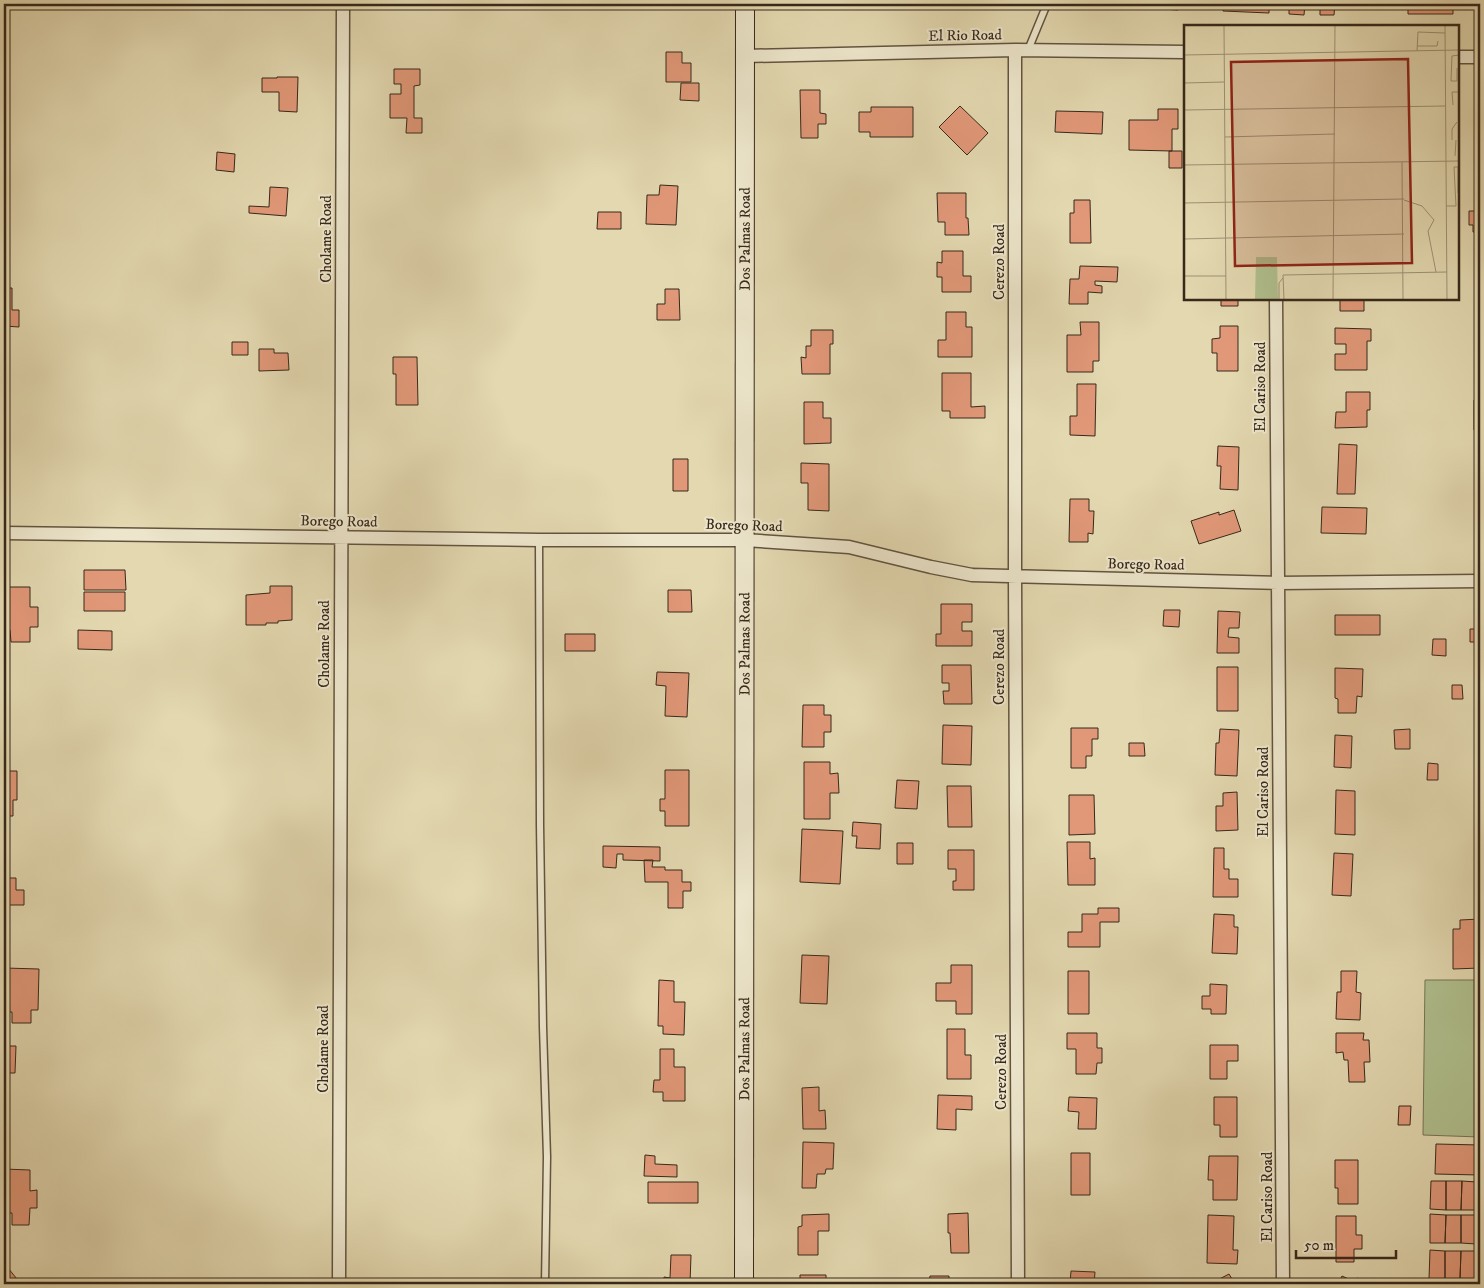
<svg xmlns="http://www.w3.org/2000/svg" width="1484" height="1288" font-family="'IM FELL DW Pica',serif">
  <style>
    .green { fill: #b0bf8e; stroke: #747454 }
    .building { fill: #e19878; stroke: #37281a }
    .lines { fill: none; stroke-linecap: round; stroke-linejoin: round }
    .lane-casing { stroke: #625440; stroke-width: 9 }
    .street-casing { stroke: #625440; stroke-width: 15 }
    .secondary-casing { stroke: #37281a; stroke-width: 20 }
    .lane { stroke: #ede6cc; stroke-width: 6 }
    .street { stroke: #ede6cc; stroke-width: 12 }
    .secondary { stroke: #ede6cc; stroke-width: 18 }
    .labels { text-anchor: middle; stroke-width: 4; stroke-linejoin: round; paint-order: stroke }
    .street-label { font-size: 15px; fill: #37281a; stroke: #ede6cc }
    .inset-road { fill: none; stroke: #9e9274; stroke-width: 1 }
    .view { fill: #8f2418; fill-opacity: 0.15; stroke: #8f2418; stroke-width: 2.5 }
    .inset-edge { fill: none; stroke: #37281a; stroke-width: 2.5 }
  </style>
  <rect width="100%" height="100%" fill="#e3d8b0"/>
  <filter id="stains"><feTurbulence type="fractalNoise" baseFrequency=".004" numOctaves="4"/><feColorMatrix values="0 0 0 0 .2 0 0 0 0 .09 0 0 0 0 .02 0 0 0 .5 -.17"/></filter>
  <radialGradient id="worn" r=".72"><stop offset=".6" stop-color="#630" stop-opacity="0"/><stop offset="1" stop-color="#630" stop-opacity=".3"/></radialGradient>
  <!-- green -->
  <path class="green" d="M1425 980H1480V1137L1423 1135Z"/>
  <!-- building -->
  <path class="building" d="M857 4H896V6L858 7Z
    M1097 4H1150H1127L1128 9H1096Z
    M1161 4H1208H1178V10L1161 9Z
    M1223 4H1269V13L1223 11Z
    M1289 4H1305L1304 15 1289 14Z
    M1320 4H1335L1334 15H1320Z
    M1408 4H1453V14H1408Z
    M666 52H682V63H691V82H666Z
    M394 69H420V85L414 86V118H422V133H406L407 118H390V94H401V84H394Z
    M277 77H298L297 112 279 111V92H262V78H277Z
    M681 83H699V101L680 100Z
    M800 90H820V113L826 114V124H818V138H801Z
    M960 106 988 133 967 155 939 127Z
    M871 107H913V137H870V132H859V112H871Z
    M1158 109H1178V129H1172V151L1129 150V120H1158Z
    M1056 111 1103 112 1102 134 1055 132Z
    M1169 151H1182V168H1169Z
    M217 152 235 154 234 172 216 170Z
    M660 185 678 186 676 225 646 224 647 195H659Z
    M270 187 288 188 286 216 249 213V206L269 207Z
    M937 193H966V218H968L969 235H945V222H938Z
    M1074 200H1090L1091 243H1070V213H1074Z
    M1469 211H1480V232H1473V225H1469Z
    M598 212H621V229H597Z
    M942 251H963V276H971V292H942V277H937V262L942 263Z
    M1080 266 1118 267 1117 282 1095 281V285L1102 286V293L1088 292V304H1069L1070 279H1079Z
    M4 288H12V310H19V327L4 326Z
    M665 289H679L680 320H657V304H665Z
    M1221 299H1238V306H1221Z
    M1340 299H1364V311H1340Z
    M946 312H966V327H972V357H938V340H946Z
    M1080 322H1099V361H1093V372H1067V335H1081Z
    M1220 326H1238V371H1217V353H1212V339L1220 338Z
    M1335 328 1371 329V341H1367V370H1335V354H1346V344H1335Z
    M811 330H833V344H830V374H802L801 357 806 358V346H811Z
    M232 342H248V355H232Z
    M259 349H274V353H288L289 370 259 371Z
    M393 357H417L418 405H396V374H393Z
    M4 373H5V390H9V403H5V415L4 414Z
    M942 373H971V407L985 406V418H950V411H942Z
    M1077 384H1096L1095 436 1070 435V416H1077Z
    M1346 392H1370V410H1367V427L1335 428 1336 412H1346Z
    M1474 400H1480V430H1474Z
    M804 402H823V418H831V443L804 444Z
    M4 435H8V487H4Z
    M1339 444 1357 445 1355 494H1337Z
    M1218 446 1239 447 1238 490 1220 489 1221 466H1217Z
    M1477 450H1480V498H1477Z
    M673 459H688V491H673Z
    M801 463 829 464V511L808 510V483H801Z
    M1070 499H1089V511H1094L1093 534 1088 533V542H1069Z
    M1322 507 1367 508 1366 534 1321 533Z
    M1234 510 1241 531 1199 544 1191 521 1219 512V515Z
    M84 570H125L126 590H84Z
    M270 586H292V620L278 621V623H266V625H246V595L270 593Z
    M4 587H30V607H38V627H30V642H11L10 630H4V614H7V599L4 598Z
    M668 590H691L692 612H668Z
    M84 592H125V611H84Z
    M941 604H972V622H962V631H972V646H936V634H941Z
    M1164 610H1180L1179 627 1163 626Z
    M1218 611 1240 612 1239 628H1229L1228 637 1239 638V653H1217Z
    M1335 615H1380V635H1335Z
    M1470 629H1480V657H1478V642H1470Z
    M78 630 112 631V650L78 649Z
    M565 634H595V651H565Z
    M1433 639H1446V656L1432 655Z
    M942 665H971L972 704H944L943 691H949V683H942Z
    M1217 667H1238V711H1217Z
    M1335 668 1363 669 1362 697 1357 696 1356 713H1338V699L1335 698Z
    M657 672 689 673 687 717 665 716 666 686 656 685Z
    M4 674H7V704H4Z
    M1452 685H1462L1463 699H1452Z
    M803 705H824V715H831V732H824V747H802Z
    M943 725 972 726 971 765 942 764Z
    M1071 728H1098V739H1092V756H1086V768H1071Z
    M1220 729 1239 730 1237 776 1215 775 1216 743H1219Z
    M1410 729V749H1395L1394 730Z
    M1335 735 1352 736 1351 768 1334 767Z
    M1129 743H1144L1145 756H1129Z
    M804 762H830V774L838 773 839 793H830V819H804Z
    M1428 763 1438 764V780H1427Z
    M665 770H689V826H665V811H660V799H665Z
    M4 771H17V800H13V816H4Z
    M897 780 919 781 917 809 895 808Z
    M947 786H971L972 827H948Z
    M1336 790 1355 791V835L1335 834Z
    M1237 792 1238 830 1216 831V806H1223V793Z
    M1069 795H1094L1095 834 1069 835Z
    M853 822 881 824 880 849 856 848 857 836H852Z
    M802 829 843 831 840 884 800 882Z
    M1067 842H1090V859L1095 858V885H1068Z
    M897 843H913V864H897Z
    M603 846 660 847V861L623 860V854H617L616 868 603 867Z
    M1214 848H1224V869H1229V879H1238V897H1213Z
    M948 850H974V890H953V881H956V869H948Z
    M1334 853 1353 854 1351 896 1332 895Z
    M644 860H653L652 867H665V870H682V882H691V891H683V908H668V882H645Z
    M4 878H16V890H24V905H4Z
    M1098 908H1119V922H1100V947H1068V932H1082V914H1098Z
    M1214 914 1234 915V927H1238L1237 954 1212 953Z
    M1480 919V968L1453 969V929H1460V920Z
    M802 955 829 956 827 1004 800 1003Z
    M951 965H972V1014H956V1001H936V983H951Z
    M5 968 39 969 38 1010H31V1023H12V1012H4Z
    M1068 971H1089V1014H1068Z
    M1341 971H1357L1356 992 1361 993 1360 1020 1336 1019 1337 992H1341Z
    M659 980 674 981V1002H685L684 1035 663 1034V1026H658Z
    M1210 984 1227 985 1226 1014H1211V1009H1202V996H1210Z
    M947 1029H965V1055H971V1079H947Z
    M1067 1033H1097V1048H1102V1063H1097L1096 1074H1076V1049H1067Z
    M1336 1033H1364L1363 1040H1369L1370 1062H1364L1365 1082H1349L1348 1060H1344L1343 1052 1336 1053Z
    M1210 1045H1238V1061H1227V1079H1210Z
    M4 1046H16L15 1073H9V1109H4Z
    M660 1049H674V1067H685V1101H663V1092H653L654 1080H660Z
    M819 1087V1111L825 1110 826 1129H803L802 1088Z
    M938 1095 972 1096V1110L956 1109V1130L937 1129Z
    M1069 1097 1097 1098 1096 1129H1078L1079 1112 1068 1111Z
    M1214 1097H1237V1137H1220V1125H1214Z
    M1399 1106H1411L1410 1125H1398Z
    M803 1142 834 1143 833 1169H826L825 1174H817L816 1188H802Z
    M1436 1144 1480 1145 1479 1175 1435 1174Z
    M1071 1153H1090V1195H1071Z
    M645 1155 655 1156V1164L677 1165V1177L644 1176Z
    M1209 1156H1238L1237 1200H1213V1180H1208Z
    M1335 1160H1358V1204H1338V1188H1335Z
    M4 1169 30 1170V1191L37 1190V1208H30L29 1225H12V1213H4V1197H7V1181H4Z
    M1431 1181H1446V1210L1430 1209Z
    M1446 1181H1462L1461 1210H1446Z
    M1462 1181 1477 1182V1210H1461Z
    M648 1182H698V1203H648Z
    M968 1213 969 1253H951L950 1233H948V1214Z
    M829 1214V1231H818V1255H798V1227L802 1226V1215Z
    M1430 1214 1446 1215 1445 1243H1430Z
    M1208 1215 1234 1216 1233 1250H1238L1237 1264 1207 1263Z
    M1446 1215H1461V1243H1445Z
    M1461 1215H1477L1476 1244 1461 1243Z
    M1336 1216H1356V1235H1362V1249H1354V1262H1336Z
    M1430 1250 1445 1251V1279H1429Z
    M1445 1251H1461L1460 1279H1445Z
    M1461 1251H1476V1280L1460 1279Z
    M671 1255H691L690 1284H664V1277L670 1278Z
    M4 1263 21 1284H4Z
    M1071 1271 1095 1272 1094 1284H1070Z
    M1229 1274 1235 1284H1210Z
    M800 1275H826V1284H800Z
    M930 1276H949V1282H972V1284H918V1282H929Z
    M1342 1276 1355 1282 1357 1278 1372 1284H1338Z"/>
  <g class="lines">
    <!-- lane casing -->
    <g class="lane-casing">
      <path id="lane" d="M1028 50 1047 4
        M539 540 540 825 543 1027 547 1157 545 1284"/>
    </g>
    <!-- street casing -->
    <g class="street-casing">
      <path id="street" d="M1015 50V577L1018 1284
        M746 56 1015 50 1185 52
        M1458 57H1480
        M1276 299 1283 1284
        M4 533 539 540H744L849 547 931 567 972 575 1278 583 1480 581
        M339 1284 343 4"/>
    </g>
    <!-- secondary casing -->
    <g class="secondary-casing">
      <g id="secondary">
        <path id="s1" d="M744 1284 745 4"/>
      </g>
    </g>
    <!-- lane -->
    <use href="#lane" class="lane"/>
    <!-- street -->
    <use href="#street" class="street"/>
    <!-- secondary -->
    <use href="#secondary" class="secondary"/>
  </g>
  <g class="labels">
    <!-- street labels -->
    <g class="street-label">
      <text transform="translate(965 35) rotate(-1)" y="5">El Rio Road</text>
      <text transform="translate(326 239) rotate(-90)" y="5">Cholame Road</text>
      <text dy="5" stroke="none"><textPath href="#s1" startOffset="1045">Dos Palmas Road</textPath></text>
      <text transform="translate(999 262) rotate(-90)" y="5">Cerezo Road</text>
      <text transform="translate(1260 387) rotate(-90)" y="5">El Cariso Road</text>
      <text transform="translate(339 521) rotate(1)" y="5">Borego Road</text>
      <text transform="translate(744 525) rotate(2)" y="5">Borego Road</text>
      <text transform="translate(1146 564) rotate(1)" y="5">Borego Road</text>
      <text transform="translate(324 644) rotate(-90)" y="5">Cholame Road</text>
      <text dy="5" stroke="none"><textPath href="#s1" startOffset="640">Dos Palmas Road</textPath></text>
      <text transform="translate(999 667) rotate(-90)" y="5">Cerezo Road</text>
      <text transform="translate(1263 792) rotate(-90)" y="5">El Cariso Road</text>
      <text transform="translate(323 1049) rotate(-90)" y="5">Cholame Road</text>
      <text dy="5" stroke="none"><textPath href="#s1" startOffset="235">Dos Palmas Road</textPath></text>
      <text transform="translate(1001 1072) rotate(-90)" y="5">Cerezo Road</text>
      <text transform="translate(1267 1197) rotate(-90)" y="5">El Cariso Road</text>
    </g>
  </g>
  <!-- overview -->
  <g transform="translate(1184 25)">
    <rect width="275" height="275" fill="#e3d8b0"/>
    <path d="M72 232H93L94 275H71Z" fill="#b0bf8e"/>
    <path class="inset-road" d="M40 0 42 275M261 0 263 275M233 21H253L254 16M233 26 234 7 261 8M0 30 275 25M273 43V56H267L268 31 275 30M0 58 40 57M269 80 268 67H275M0 85 261 81M41 112 151 109M268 115V104L273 97M271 131 272 115M218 137 219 275M0 140 275 136M274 142V168M220 175 238 181 250 195 244 206 252 247M0 178 220 174M262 181H272L270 142H275M0 214 220 209M0 251H42M95 275V258L99 253M100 275 99 250 263 247M149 275 151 0"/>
    <path class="view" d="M224 34 228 238 51 241 47 37Z"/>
    <rect width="275" height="275" class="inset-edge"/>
  </g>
  <!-- margin -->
  <rect width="1484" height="1288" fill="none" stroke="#e3d8b0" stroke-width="20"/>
  <rect x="5" y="5" width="1474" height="1278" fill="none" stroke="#37281a" stroke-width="2.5"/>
  <rect x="10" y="10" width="1464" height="1268" fill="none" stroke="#37281a"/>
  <!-- scale -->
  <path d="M1296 1250v8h100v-8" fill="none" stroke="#37281a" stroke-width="2.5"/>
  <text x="1304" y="1250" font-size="15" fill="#37281a" stroke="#ede6cc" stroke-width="4" paint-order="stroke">50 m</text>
  <rect width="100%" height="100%" filter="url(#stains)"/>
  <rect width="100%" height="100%" fill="url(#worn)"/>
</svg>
